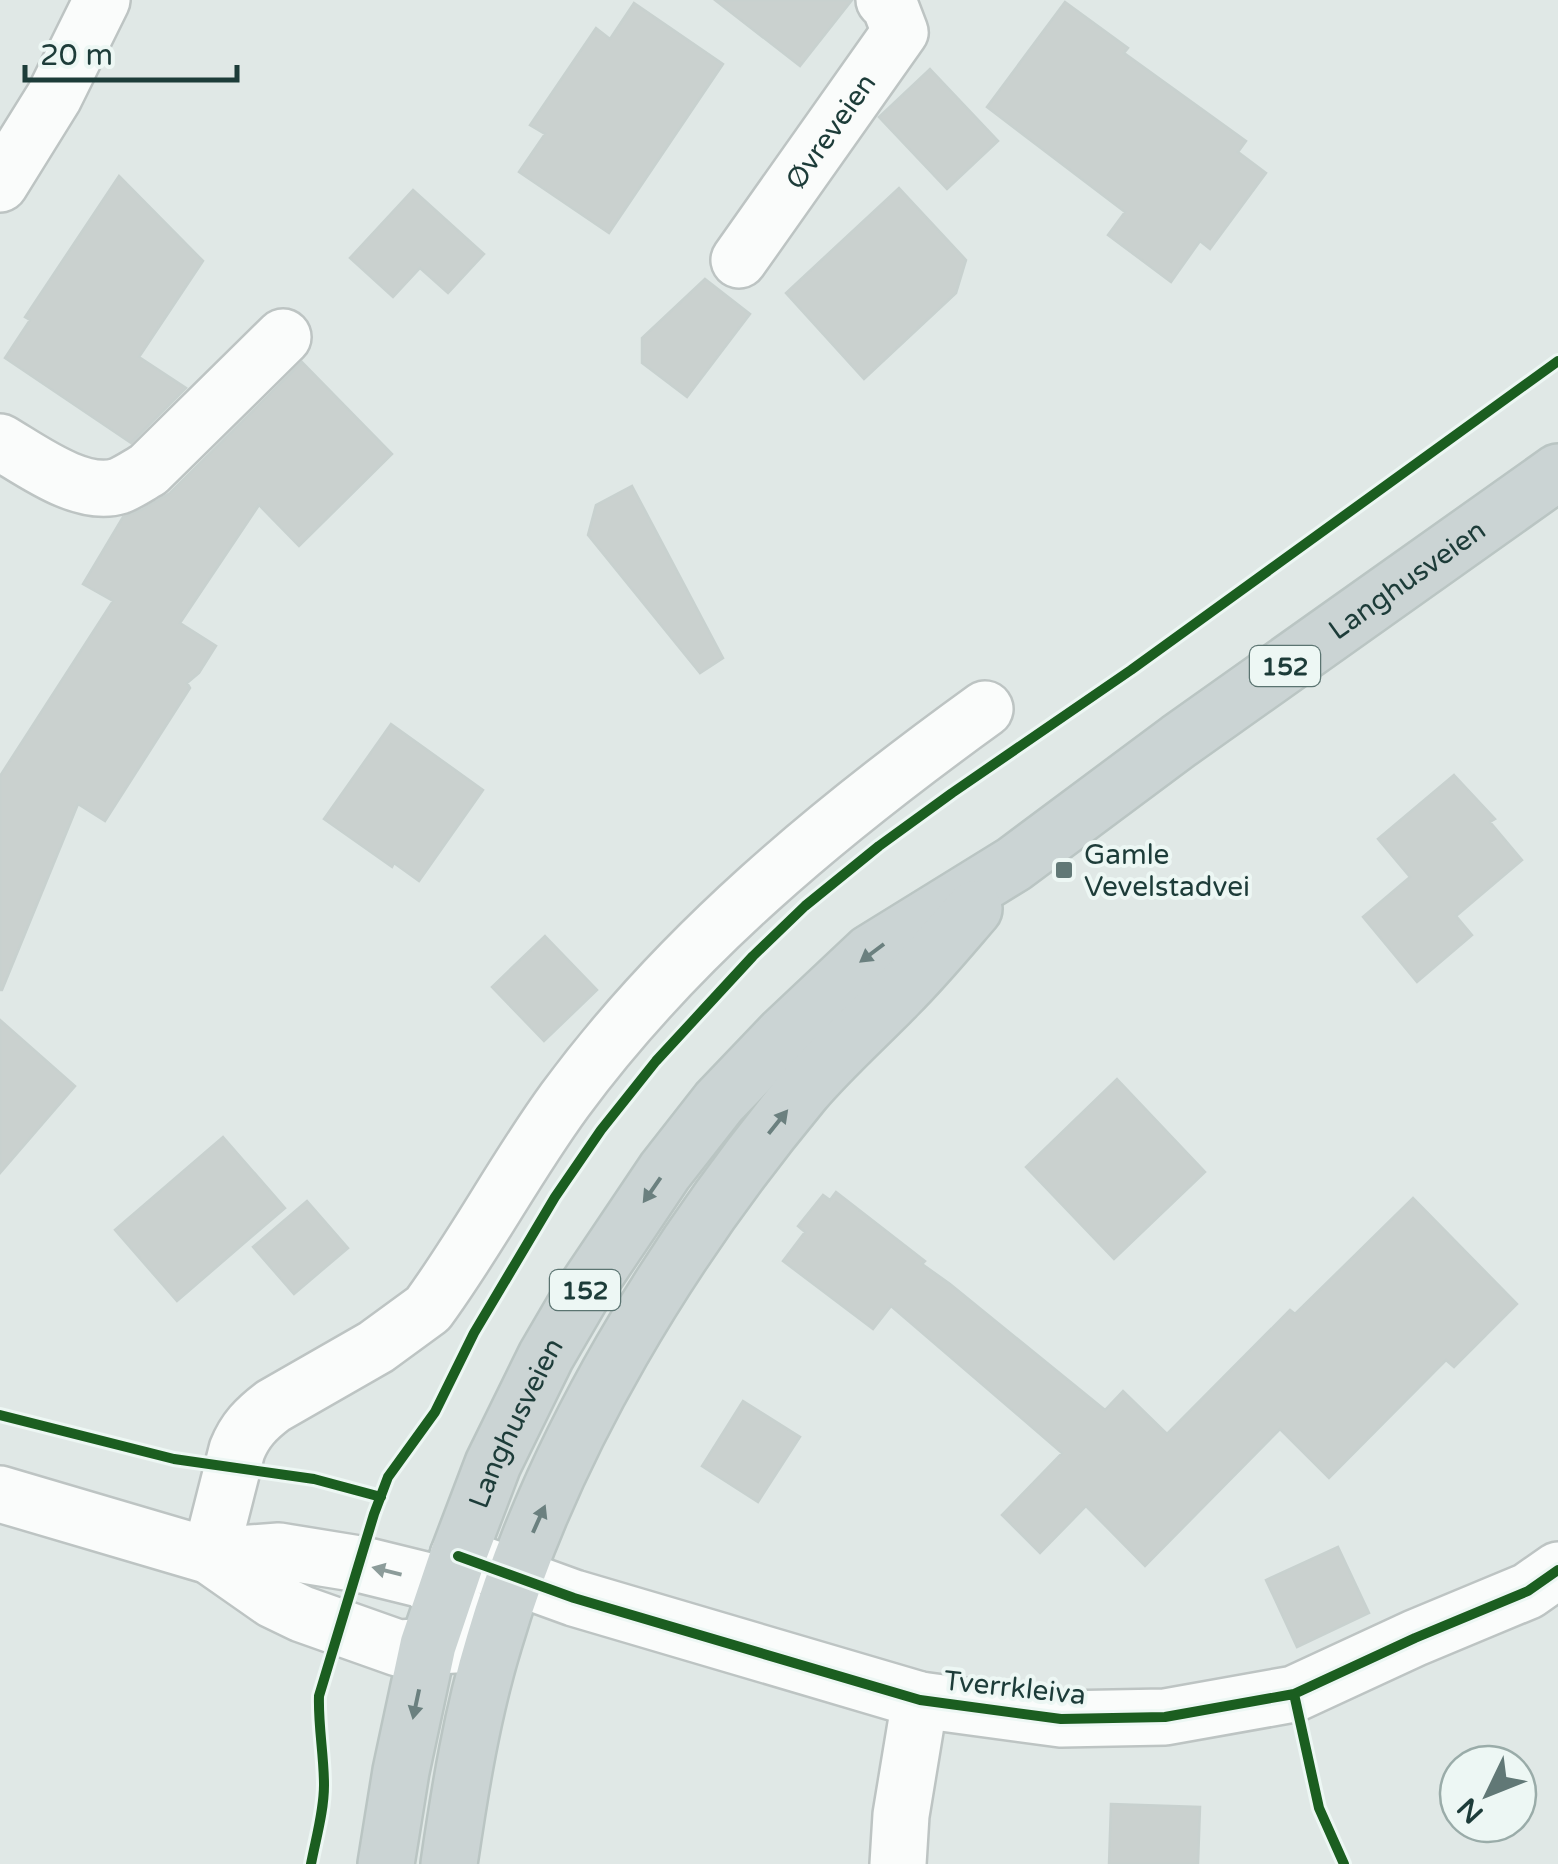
<svg xmlns="http://www.w3.org/2000/svg" width="1558" height="1864" font-family="'Varela Round',sans-serif">
  <style>
    .building { fill: #cad1cf; stroke: #c8d1cf; stroke-width: 2.5 }
    .lines { fill: none; stroke-linecap: round; stroke-linejoin: round }
    .minor-casing { stroke: #bdc4c3; stroke-width: 60 }
    .major-casing { stroke: #bac5c3; stroke-width: 60 }
    .minor { stroke: #fafcfb; stroke-width: 55 }
    .major { stroke: #cbd4d4; stroke-width: 55 }
    .cycleway-casing { stroke: #edf7f4; stroke-width: 16 }
    .cycleway { stroke: #1b5e20; stroke-width: 10 }
    .oneway { fill: #6b807f }
    .oneway2 { fill: #8c9c9a }
    .poi-dot { fill: #617876; stroke: #edf7f4; stroke-width: 4 }
    .labels { text-anchor: middle; stroke-width: 8; stroke-linejoin: round; paint-order: stroke }
    .shield { fill: #edf7f4; stroke: #5b7471; stroke-width: 2.5 }
    .shield-label { font-size: 25px; font-weight: bold; fill: #1d3c39 }
    .street-label { font-size: 28px; fill: #1d3c39; stroke: #edf7f4 }
    .poi-label { font-size: 28px; fill: #1d3c39; stroke: #edf7f4; text-anchor: start }
  </style>
  <rect width="100%" height="100%" fill="#e0e8e6"/>
  <!-- building -->
  <path class="building" d="M715 0H852L800 66Z
    M1065 2 1128 48 1124 53 1246 141 1238 152 1266 173 1210 249 1200 241 1171 282 1108 235 1125 212 987 107Z
    M634 3 723 64 609 233 519 172 545 134 530 125 596 28 610 39Z
    M930 69 998 141 947 189 879 117Z
    M119 176 203 261 139 357 186 388 131 443 5 358 30 320 25 317Z
    M899 188 966 260 956 293 864 379 786 293Z
    M413 190 484 254 448 293 420 268 393 297 350 258Z
    M705 279 750 314 687 397 642 363V338Z
    M302 362 392 454 299 546 259 505 180 623 216 646 199 673 187 683 190 688 105 821 78 804 2 990H0V776L113 601 83 584 123 517 141 510 170 493Z
    M632 486 723 658 700 673 588 535 596 505Z
    M391 724 483 790 419 881 394 863 392 867 324 819Z
    M1454 775 1495 819 1490 822 1522 860 1456 916 1472 935 1417 982 1363 917 1410 877 1378 839Z
    M545 936 597 990 544 1041 492 987Z
    M0 1020 75 1086 0 1173Z
    M1117 1079 1205 1172 1114 1259 1026 1167Z
    M223 1137 285 1208 177 1301 115 1230Z
    M836 1192 925 1261 922 1264 950 1284 1105 1410 1123 1391 1167 1434 1290 1310 1295 1314 1413 1198 1517 1304 1454 1367 1446 1360 1329 1478 1280 1429 1145 1566 1086 1506 1040 1553 1002 1515 1062 1453 891 1306 873 1329 783 1261 805 1232 798 1226 823 1195 830 1200Z
    M307 1201 348 1248 294 1294 253 1247Z
    M743 1401 800 1437 758 1502 702 1466Z
    M1338 1547 1369 1613 1297 1647 1266 1580Z
    M1111 1804 1200 1807 1198 1864H1109Z"/>
  <g class="lines">
    <!-- minor casing -->
    <g class="minor-casing">
      <g id="minor">
        <path d="M0 184 54 97 102 0"/>
        <path id="s1" d="M739 260 900 32 890 6 884 0"/>
        <path d="M0 442C31 460 81 498 119 486 129 482 139 475 148 470L283 337"/>
        <path d="M0 1494 210 1556 273 1600 302 1614 398 1648 493 1643"/>
        <path d="M210 1556 237 1450C245 1430 256 1419 273 1406L376 1347 428 1309C477 1242 516 1167 565 1100 679 945 830 821 985 709"/>
        <path d="M210 1556 279 1551 359 1564 424 1580 476 1627"/>
        <path d="M458 1556 574 1598 920 1700 1061 1719 1165 1717 1294 1694 1415 1638 1528 1591 1558 1570"/>
        <path d="M898 1864 901 1815 920 1700"/>
      </g>
    </g>
    <!-- major casing -->
    <g class="major-casing">
      <g id="major">
        <path id="s2" d="M386 1864 401 1771 428 1645 458 1556 493 1464 546 1356 581 1296 665 1171 719 1102 784 1034 870 953 1014 864 1179 741 1558 472"/>
        <path d="M449 1864C460 1789 472 1714 494 1642 552 1444 672 1249 803 1091 832 1057 867 1026 898 994 925 967 949 938 974 909"/>
      </g>
    </g>
    <!-- minor -->
    <use href="#minor" class="minor"/>
    <!-- major -->
    <use href="#major" class="major"/>
    <!-- cycleway casing -->
    <g class="cycleway-casing">
      <path id="cycleway" d="M0 1415 174 1459 314 1479 381 1497
        M458 1556 574 1598 920 1700 1061 1719 1165 1717 1294 1694 1415 1638 1528 1591 1558 1570
        M1294 1694 1319 1808 1344 1864
        M311 1864C316 1838 324 1811 324 1785 324 1755 318 1726 319 1696L374 1514 388 1477 435 1412 474 1333 555 1197 601 1130 656 1061 704 1009 753 956 805 906 879 846 952 793 1131 670 1558 361"/>
    </g>
    <!-- cycleway -->
    <use href="#cycleway" class="cycleway"/>
  </g>
  <!-- one-way arrows -->
  <defs><path id="oneway-solid" d="M-6-.8H1V-3.2L6.5 0L1 3.2V.8H-6Z" transform="scale(2.5)"/></defs>
  <g class="oneway">
    <use href="#oneway-solid" transform="translate(872 953) rotate(143)"/>
    <use href="#oneway-solid" transform="translate(778 1122) rotate(-51)"/>
    <use href="#oneway-solid" transform="translate(652 1190) rotate(125)"/>
    <use href="#oneway-solid" transform="translate(539 1519) rotate(-66)"/>
    <use href="#oneway-solid" transform="translate(416 1704) rotate(102)"/>
  </g>
  <use class="oneway2" href="#oneway-solid" transform="translate(387 1571) rotate(-166)"/>
  <!-- markers -->
  <rect class="poi-dot" x="1054" y="860" width="20" height="20" rx="5"/>
  <g class="labels">
    <!-- shield labels -->
    <g class="shield">
      <rect x="1250" y="646" width="70" height="40" rx="8"/>
      <rect x="550" y="1270" width="70" height="40" rx="8"/>
    </g>
    <g class="shield-label">
      <text x="1285" y="675">152</text>
      <text x="585" y="1299">152</text>
    </g>
    <!-- street labels -->
    <g class="street-label">
      <text dy="10" stroke="none"><textPath href="#s1" startOffset="158">Øvreveien</textPath></text>
      <text dy="10" stroke="none"><textPath href="#s2" startOffset="1710">Langhusveien</textPath></text>
      <text dy="10" stroke="none"><textPath href="#s2" startOffset="462">Langhusveien</textPath></text>
      <text transform="translate(1015 1687) rotate(6)" y="10">Tverrkleiva</text>
    </g>
    <!-- poi labels -->
    <g class="poi-label">
      <text x="1084" y="864">Gamle<tspan x="1084" dy="32">Vevelstadvei</tspan></text>
    </g>
  </g>
  <!-- north arrow -->
  <g transform="translate(1488 1794) rotate(227)"><circle r="48" fill="#edf7f4" stroke="#9aaca9" stroke-width="2.5"/>
  <path d="M0-8L18 38L0 25L-18 38Z" fill="#617876"/>
  <text y="-15" font-size="28" font-weight="bold" text-anchor="middle" fill="#1d3c39">N</text>
  </g>
  <!-- scale -->
  <path d="M25 65v15h212v-15" fill="none" stroke="#1d3c39" stroke-width="5"/>
  <text x="40" y="65" font-size="30" fill="#1d3c39" stroke="#edf7f4" stroke-width="8" paint-order="stroke">20 m</text>
</svg>
